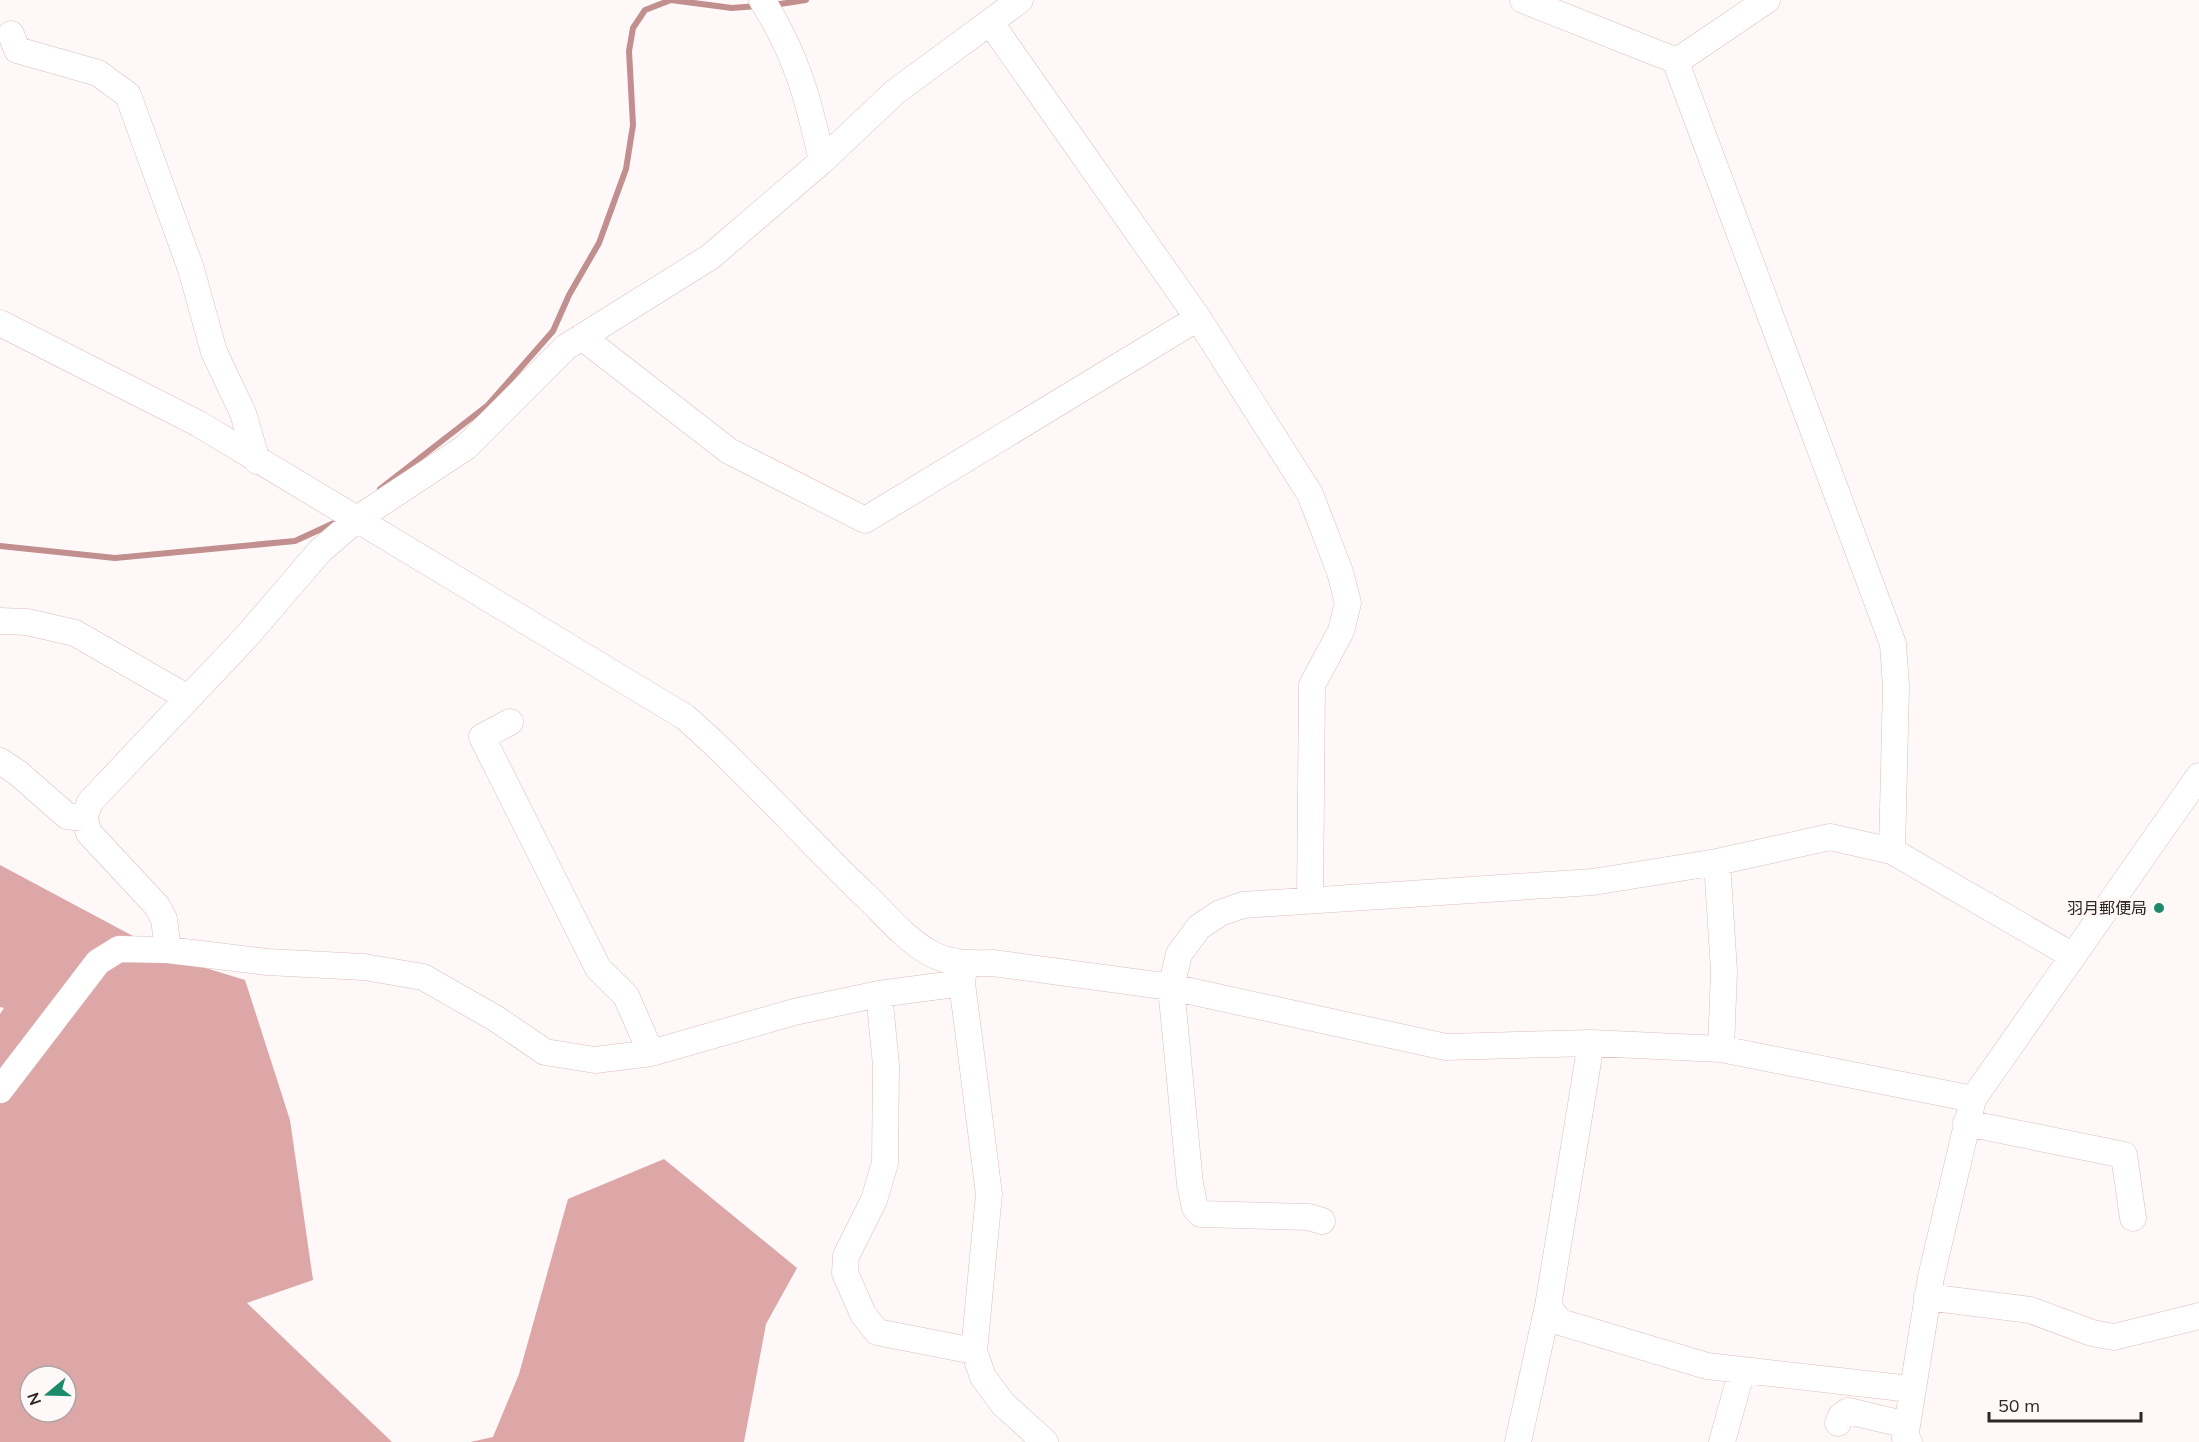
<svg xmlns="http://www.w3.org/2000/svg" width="2199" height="1442" font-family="Mulish,'Noto Sans JP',sans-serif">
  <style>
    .forest { fill: #dda7a8; fill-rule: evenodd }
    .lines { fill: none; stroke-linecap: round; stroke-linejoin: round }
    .stream { stroke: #c28f8f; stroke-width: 6 }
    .minor-casing { stroke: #dcbebe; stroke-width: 27 }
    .minor { stroke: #fff; stroke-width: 26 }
    .poi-dot { fill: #1b8b6b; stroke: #fff8f8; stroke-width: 2 }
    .labels { text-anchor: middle; stroke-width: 6; stroke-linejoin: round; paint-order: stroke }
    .poi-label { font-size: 16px; fill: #312626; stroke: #fff8f8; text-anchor: end }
  </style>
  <rect width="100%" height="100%" fill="#fff8f8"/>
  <!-- forest -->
  <path class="forest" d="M0 865 176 959 245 980 290 1120 313 1280 247 1303 392 1442H0V1014L4 1008 0 1007ZM30 1376H66V1412H30Z
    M664 1159 797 1268 766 1324 744 1442H470L493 1437 519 1374 568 1199Z"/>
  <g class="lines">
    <!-- stream -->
    <path class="stream" d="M773 5 806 0
      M380 489 488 405 553 331 569 295 599 243 626 169 633 125 629 51 633 28 645 10 671 0 732 8 757 6
      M0 546 115 558 295 541 334 523"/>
    <!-- minor casing -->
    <g class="minor-casing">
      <path id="minor" d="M762 0C797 56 808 98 822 161
        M1523 0 1677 61 1767 0
        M11 34 17 50 98 73 128 95 191 269 214 352 243 413 257 461
        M1198 318 1310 494 1340 572 1348 603 1341 631 1312 685 1310 900
        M0 323 199 424 685 717C749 773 804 837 865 895 885 914 906 940 930 953 950 964 971 964 993 963L1171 987 1446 1047 1591 1043 1721 1049 1973 1099
        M582 337 729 451 865 520 1198 318 990 22
        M0 621 27 622 75 633 188 698
        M510 722 482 737 598 968 626 996 651 1053
        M0 761 18 773 67 816 84 818
        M1892 851 2073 956
        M1717 862 1724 971 1721 1049
        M168 950 164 919 157 906 89 833 84 818 90 802 247 636 320 551 357 519 466 447 566 347 710 257 822 161 895 92 1020 0
        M964 967 962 983 989 1194 974 1351 983 1377 1003 1404 1045 1442
        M879 994 886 1065 885 1163 874 1200 846 1256 845 1273 863 1314 877 1332 974 1351
        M1591 1043 1548 1306 1560 1322 1707 1366 1911 1389
        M0 1090 98 962 119 949 168 950 267 962 364 967 423 977 495 1018 545 1052 595 1060 651 1053 794 1012 879 994 962 983
        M1966 1123 2124 1155 2133 1218
        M1322 1221 1309 1217 1201 1214 1195 1208 1190 1184 1171 987 1179 954 1199 927 1220 913 1243 905 1593 882 1717 862 1830 837 1892 851 1896 686 1893 644 1675 60
        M1927 1297 2030 1310 2092 1333 2114 1337 2199 1316
        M1838 1423 1841 1416 1848 1411 1907 1425
        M1518 1442 1548 1306
        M1722 1442 1742 1370
        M1909 1442 1905 1438 1931 1277 1973 1099 2199 776"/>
    </g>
    <!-- minor -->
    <use href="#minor" class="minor"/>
  </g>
  <!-- markers -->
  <circle class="poi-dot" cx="2159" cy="908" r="6"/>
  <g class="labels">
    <!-- poi labels -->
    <g class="poi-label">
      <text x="2147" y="914">羽月郵便局</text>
    </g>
  </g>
  <!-- north arrow -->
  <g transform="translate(48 1394) rotate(251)"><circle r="28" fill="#fff8f8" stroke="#ada4a4" stroke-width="1.5"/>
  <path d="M0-4.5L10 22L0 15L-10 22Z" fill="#1b8b6b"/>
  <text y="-9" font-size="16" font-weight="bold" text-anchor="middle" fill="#312626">N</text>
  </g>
  <!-- scale -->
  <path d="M1989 1412v9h152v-9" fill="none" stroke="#312626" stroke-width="3"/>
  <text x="1998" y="1412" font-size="18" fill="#312626" stroke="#fff8f8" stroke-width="4.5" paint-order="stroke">50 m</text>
</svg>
